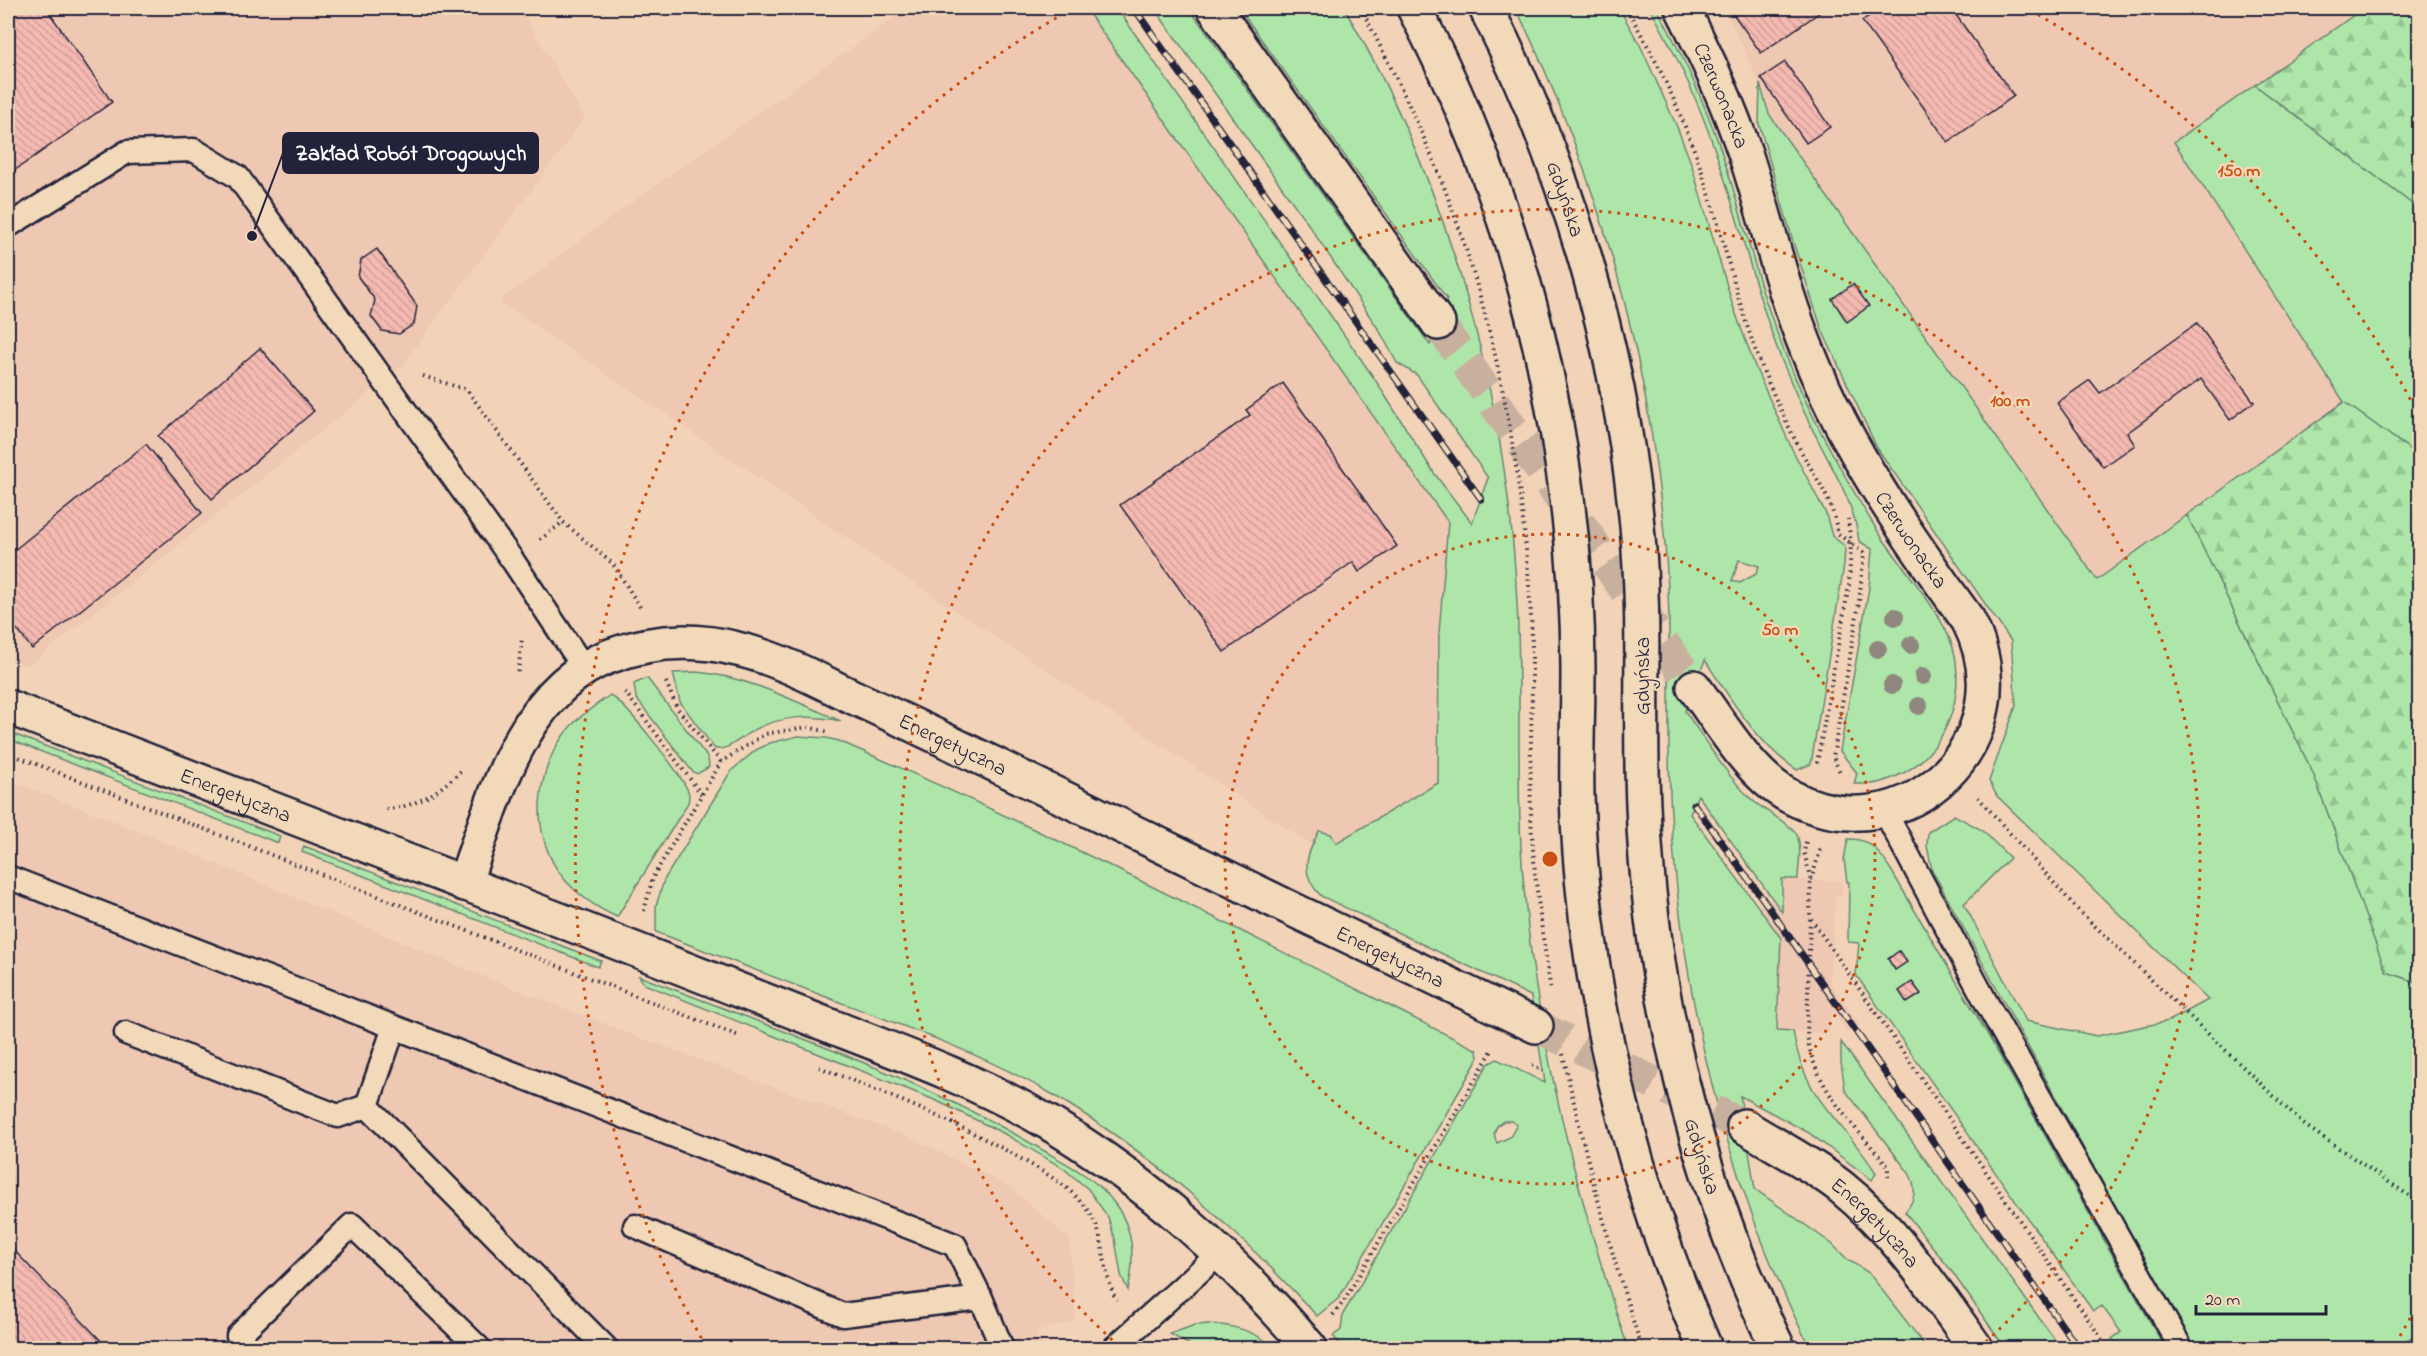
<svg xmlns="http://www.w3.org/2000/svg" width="2427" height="1356" font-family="'Indie Flower',sans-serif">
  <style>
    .built { fill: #efc8b4 }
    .green { fill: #aee6a9; stroke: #688472; stroke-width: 1.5; fill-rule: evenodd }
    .forest { fill: url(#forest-firs); stroke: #688472; stroke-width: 1.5 }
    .building { fill: url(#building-back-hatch); stroke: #22223b; stroke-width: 1.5 }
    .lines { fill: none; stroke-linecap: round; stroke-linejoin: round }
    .minor-tunnel { stroke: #c8b09f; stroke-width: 33; stroke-dasharray: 33 16; stroke-linecap: butt }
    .service-casing { stroke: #22223b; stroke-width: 27 }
    .minor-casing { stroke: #22223b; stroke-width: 38 }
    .secondary-casing { stroke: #22223b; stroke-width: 38 }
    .path { stroke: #22223b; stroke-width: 4; stroke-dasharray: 1.5 4.5; stroke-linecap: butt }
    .service { stroke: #f2d9ba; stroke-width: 22 }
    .minor { stroke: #f2d9ba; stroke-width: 33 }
    .secondary { stroke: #f2d9ba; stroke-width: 33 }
    .rail-casing { stroke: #22223b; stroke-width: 7 }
    .rail { stroke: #f2d9ba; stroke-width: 4.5; stroke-dasharray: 14; stroke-linecap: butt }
    .tree { fill: #8f877f }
    .ring { fill: none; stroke: #ca5113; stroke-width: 3; stroke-dasharray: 3 6 }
    .labels { text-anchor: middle; stroke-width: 4.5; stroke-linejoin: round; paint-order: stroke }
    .street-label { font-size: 21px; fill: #22223b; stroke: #f2d9ba }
    .centre { fill: #ca5113; stroke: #f2d9ba; stroke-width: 3 }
    .ring-label { font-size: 18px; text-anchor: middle; font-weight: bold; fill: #ca5113; stroke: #f2d9ba; stroke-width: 4.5; stroke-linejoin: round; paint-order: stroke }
    .leader { fill: none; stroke: #22223b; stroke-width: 2 }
    .callout-dot { fill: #22223b; stroke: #f2d9ba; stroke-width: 2 }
    .callout { fill: #22223b; stroke: #22223b; stroke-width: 2 }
    .callout-label { font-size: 22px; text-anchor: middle; font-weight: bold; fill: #fff }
  </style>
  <defs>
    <pattern id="forest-firs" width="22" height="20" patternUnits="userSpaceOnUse" patternTransform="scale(1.5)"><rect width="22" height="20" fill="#aee6a9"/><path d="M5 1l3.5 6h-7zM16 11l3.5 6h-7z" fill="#95c592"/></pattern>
    <pattern id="building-back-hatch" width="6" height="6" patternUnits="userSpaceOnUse" patternTransform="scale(1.5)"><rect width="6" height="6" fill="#f4b9b1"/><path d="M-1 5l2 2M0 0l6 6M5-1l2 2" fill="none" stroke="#d19f99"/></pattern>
  </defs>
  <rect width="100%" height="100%" fill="#f2d3b8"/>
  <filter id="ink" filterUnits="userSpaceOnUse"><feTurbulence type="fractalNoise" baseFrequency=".0167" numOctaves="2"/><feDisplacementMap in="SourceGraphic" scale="12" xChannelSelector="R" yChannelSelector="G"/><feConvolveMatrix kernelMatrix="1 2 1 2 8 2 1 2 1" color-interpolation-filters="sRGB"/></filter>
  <g filter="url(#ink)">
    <!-- built -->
    <path class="built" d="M8 8H520L585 118 410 355 405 364 28 666 8 658Z
      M908 8H1085L1448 522 1439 633 1438 783 1321 851 900 574 499 301 632 202Z
      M1724 8H2364L2174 142 2344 402 2097 580 1769 114 1760 84Z
      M8 780 124 825 475 973 641 1038 907 1136 1012 1188 1070 1240 1075 1321 1037 1332 1043 1348H8Z
      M1782 879 1842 881V896H1836L1830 982 1860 1025 1848 1033 1832 1011 1828 1033 1777 1031 1781 938 1758 907 1771 898 1781 911Z"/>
    <!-- green -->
    <path class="green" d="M1085 8H1117L1374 378 1434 473 1472 523 1488 478 1417 375 1397 363 1379 330 1306 221 1154 8H1189L1430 345 1447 299 1239 8H1344C1448 182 1508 401 1517 603 1522 698 1515 793 1524 888 1537 1041 1579 1203 1628 1348H1344L1333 1336 1341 1330 1343 1314 1349 1304 1488 1064 1497 1059 1545 1083 1531 996 1321 896C1299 873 1306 857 1319 831L1331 834 1336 843 1438 783 1439 633 1448 522ZM1504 1121H1511L1517 1125 1510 1137 1497 1143C1492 1133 1494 1126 1504 1121Z
      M1516 8H1619L1641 47 1677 127 1691 163 1732 303 1756 369 1792 449 1826 514 1832 536 1845 546 1844 565 1811 764 1797 770C1758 745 1730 698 1705 660L1685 711C1705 740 1724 772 1749 797 1759 808 1792 825 1796 833 1803 846 1798 866 1798 879H1782V912L1698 795 1690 814 1781 938 1777 1030 1793 1031C1804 1102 1842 1118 1876 1173L1872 1180 1809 1133 1740 1096 1755 1189 1832 1244 1848 1260 1869 1273 1927 1348H1810C1726 1182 1681 998 1671 813 1667 753 1670 692 1669 632 1669 579 1664 525 1657 472 1636 310 1587 154 1516 8ZM1739 560 1759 566 1756 574 1740 583 1732 581Z
      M1650 8H1657C1682 54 1705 103 1722 153 1737 199 1749 246 1763 293 1779 342 1799 390 1823 436 1840 468 1858 500 1877 530 1900 566 1952 621 1956 662 1962 716 1935 767 1881 782 1873 785 1863 784 1854 784L1857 773 1840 751 1869 588 1872 549 1859 541C1854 501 1833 471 1816 436 1803 412 1793 386 1782 361 1755 293 1740 222 1716 153 1699 102 1676 54 1650 8Z
      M1760 84 1769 114 2097 580 2187 515 2313 773 2386 971 2419 983V1334L2394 1348H2195L2123 1221 1932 870 1927 846 1928 832 1954 815 1982 830 2010 858 1964 904 2026 1021 2097 1036 2169 1021 2208 1000 1997 796 1989 781 2016 706 2011 641 1877 448 1822 330 1794 245 1759 124Z
      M2255 85 2419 209V456L2344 402 2174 142Z
      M696 672C747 676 794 701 841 721 811 715 782 715 754 730 744 735 725 754 714 748L680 702 673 673Z
      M647 678 708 758 709 767 697 774 692 771 636 698 634 684Z
      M610 695C627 705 678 770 687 789 690 794 689 798 688 803L617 917C597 908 580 897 565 880 528 837 534 768 570 727 582 714 596 705 610 695Z
      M8 732 280 836 278 843 8 739Z
      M798 736 826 738 839 741C1056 834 1266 944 1477 1050L1478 1059 1339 1298 1317 1316C1237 1229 1153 1154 1050 1093 982 1054 907 1027 834 1000 775 978 715 954 656 932V906L664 880 731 771 756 750 770 743Z
      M1848 839C1871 838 1879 852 1891 870L1999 1054 2165 1348H2119L2112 1339 2121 1332 2102 1306 2093 1311 1856 975 1859 943 1848 942 1849 882H1847L1844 859Z
      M304 846 601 961 598 967 302 852Z
      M639 976C772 1028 916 1075 1039 1148 1065 1163 1097 1178 1115 1204 1134 1229 1135 1260 1128 1290L1121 1275 1115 1239 1108 1217 1088 1189 1063 1168 1003 1133 937 1101 644 984Z
      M1841 1042 2042 1322 2061 1348H2005L1950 1269 1905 1212C1916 1199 1917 1188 1909 1173L1845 1090 1841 1062Z
      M1209 1324C1236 1325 1255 1332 1276 1348H1195L1170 1334 1195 1325Z"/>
    <!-- forest -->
    <path class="forest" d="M2364 8H2419V209L2255 85Z
      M2344 402 2419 456V983L2386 972 2313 773 2187 515Z"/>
    <!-- building -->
    <path class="building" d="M8 8H46L112 102 8 175Z
      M1729 8H1826L1761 53Z
      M1880 8H1951L2014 96 1948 142 1862 21Z
      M1785 62 1830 127 1806 143 1761 78Z
      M377 249 417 306 414 324 399 334 382 331 371 316 375 300 358 277 361 260Z
      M1853 284 1869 306 1847 322 1832 299Z
      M2197 323 2254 402 2230 420 2201 379 2127 433 2135 445 2103 467 2057 403 2090 380 2100 393Z
      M260 348 314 411 212 499 158 436Z
      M1283 383 1397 546 1359 572 1353 562 1224 652 1120 505 1250 415 1246 410Z
      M146 444 202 513 32 649 8 618V555Z
      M1899 951 1907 962 1895 970 1888 959Z
      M1912 982 1921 994 1907 1003 1899 991Z
      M8 1244 30 1267 108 1348H8Z"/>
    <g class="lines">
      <!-- minor-tunnel -->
      <path class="minor-tunnel" d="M1438 323 1694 687
        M1536 1026 1744 1126"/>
      <!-- service casing -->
      <g class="service-casing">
        <path id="service" d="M8 226 127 152 194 150 238 177 513 561 584 668
          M1884 810 1986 1002 2181 1348
          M8 877 955 1245 981 1298 1002 1348
          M126 1033 338 1116 367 1106 394 1027
          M367 1106 606 1348
          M635 1226 843 1315 981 1298
          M238 1336 352 1225 479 1348
          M1114 1348 1220 1253"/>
      </g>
      <!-- minor casing -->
      <g class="minor-casing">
        <g id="minor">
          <path d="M1214 8 1438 323"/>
          <path id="s1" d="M1682 8C1706 55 1728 103 1745 153 1767 219 1781 287 1808 352 1848 452 1905 533 1968 620 2029 736 1907 859 1789 796 1750 775 1720 722 1694 687"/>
          <path id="s2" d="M8 707C194 778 379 851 565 922 655 957 744 992 833 1027 906 1055 981 1083 1049 1123 1146 1181 1237 1262 1310 1348"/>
          <path id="s3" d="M464 884C493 804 521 688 610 656 652 640 694 638 737 649 777 658 814 678 851 696 914 725 976 755 1039 786 1204 867 1370 947 1536 1026"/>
          <path id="s4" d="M1744 1126C1776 1146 1812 1164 1841 1187 1896 1231 1936 1292 1976 1348"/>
        </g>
      </g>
      <!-- secondary casing -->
      <g class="secondary-casing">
        <g id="secondary">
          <path d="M1414 8C1490 153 1542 313 1564 476 1573 540 1578 605 1578 670 1578 712 1576 754 1577 795 1583 986 1629 1175 1705 1348"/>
          <path id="s5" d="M1486 8C1567 168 1620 347 1637 526 1646 619 1639 712 1643 805 1650 992 1696 1180 1778 1348"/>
        </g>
      </g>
      <!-- path -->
      <path class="path" d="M1361 8C1382 50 1404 92 1423 136 1487 281 1520 441 1530 600 1535 671 1529 742 1531 814 1533 872 1542 932 1551 991
        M1626 8C1659 62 1685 121 1705 181 1726 246 1739 313 1766 377 1777 402 1788 427 1801 451 1815 477 1835 503 1837 533L1864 553 1859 603 1833 757 1840 772
        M423 376 467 390 563 522 613 564 640 607
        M540 540 563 522
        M518 672 522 638
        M666 682 677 708 721 762
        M625 692 702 795
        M8 753 739 1036
        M1817 763 1849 585 1851 544 1848 519
        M1978 797 2077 909 2303 1124 2420 1203
        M386 809C417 807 438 792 461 771
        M1806 842 1804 852 1811 880 1807 1032C1811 1085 1856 1128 1888 1166V1177
        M1811 880 1820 851 1824 848
        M644 911 653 877 721 762 765 734 807 727 829 732
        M1811 919 2108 1348
        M1563 1054C1585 1154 1610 1252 1642 1348
        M1532 1065 1543 1071
        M819 1067C888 1095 958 1122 1023 1160 1047 1174 1071 1187 1088 1210 1108 1237 1100 1273 1117 1300
        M1333 1315 1344 1301 1493 1049"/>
      <!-- service -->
      <use href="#service" class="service"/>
      <!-- minor -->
      <use href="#minor" class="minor"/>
      <!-- secondary -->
      <use href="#secondary" class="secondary"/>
      <!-- rail casing -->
      <g class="rail-casing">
        <path id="rail" d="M1134 8 1481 499
          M1694 804 1765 902 2078 1348"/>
      </g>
      <!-- rail -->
      <use href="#rail" class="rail"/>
    </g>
    <!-- trees -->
    <g class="tree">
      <circle cx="1895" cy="617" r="9"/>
      <circle cx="1911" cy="645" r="9"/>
      <circle cx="1878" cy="649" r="9"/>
      <circle cx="1923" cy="676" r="9"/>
      <circle cx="1892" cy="685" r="9"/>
      <circle cx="1919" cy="706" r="9"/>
    </g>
  </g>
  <!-- distance rings -->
  <g class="ring">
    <circle cx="1550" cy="859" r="325"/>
    <path d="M1119 1346A650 650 0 1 1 1981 1346"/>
    <path d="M2419 1302A975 975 0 0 1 2394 1346M706 1346A975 975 0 0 1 1070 10M2030 10A975 975 0 0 1 2419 416"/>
  </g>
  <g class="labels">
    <!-- street labels -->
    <g class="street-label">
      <text dy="7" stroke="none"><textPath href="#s1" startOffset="96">Czerwonacka</textPath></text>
      <text dy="7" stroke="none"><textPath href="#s5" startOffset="207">Gdyńska</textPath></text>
      <text dy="7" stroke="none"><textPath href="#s1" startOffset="582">Czerwonacka</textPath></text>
      <text transform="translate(1642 676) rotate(-90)" y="7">Gdyńska</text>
      <text dy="7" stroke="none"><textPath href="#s3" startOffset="646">Energetyczna</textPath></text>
      <text dy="7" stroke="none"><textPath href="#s2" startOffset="244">Energetyczna</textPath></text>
      <text dy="7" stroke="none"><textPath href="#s3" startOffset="1132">Energetyczna</textPath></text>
      <text dy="7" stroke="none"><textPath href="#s5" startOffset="1179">Gdyńska</textPath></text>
      <text dy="7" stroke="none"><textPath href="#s4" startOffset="164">Energetyczna</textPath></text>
    </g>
  </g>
  <circle cx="1550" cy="859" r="9" class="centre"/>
  <g class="ring-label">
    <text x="2239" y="176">150 m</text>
    <text x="2010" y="406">100 m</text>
    <text x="1780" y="635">50 m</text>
  </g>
  <!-- callouts -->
  <path class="leader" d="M252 236L283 153"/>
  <circle class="callout-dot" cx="252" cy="236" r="6"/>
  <rect class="callout" x="283" y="133" width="255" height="40" rx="6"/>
  <g class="callout-label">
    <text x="411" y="160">Zakład Robót Drogowych</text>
  </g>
  <!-- margin -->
  <rect width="2427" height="1356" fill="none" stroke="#f2d9ba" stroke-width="30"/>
  <rect x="15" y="15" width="2397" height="1326" fill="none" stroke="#22223b" stroke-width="2" filter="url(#ink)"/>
  <!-- scale -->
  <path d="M2196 1305v9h130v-9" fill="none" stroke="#22223b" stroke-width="3"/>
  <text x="2205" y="1305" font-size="18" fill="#22223b" stroke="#f2d9ba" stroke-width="4.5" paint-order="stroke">20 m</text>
</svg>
